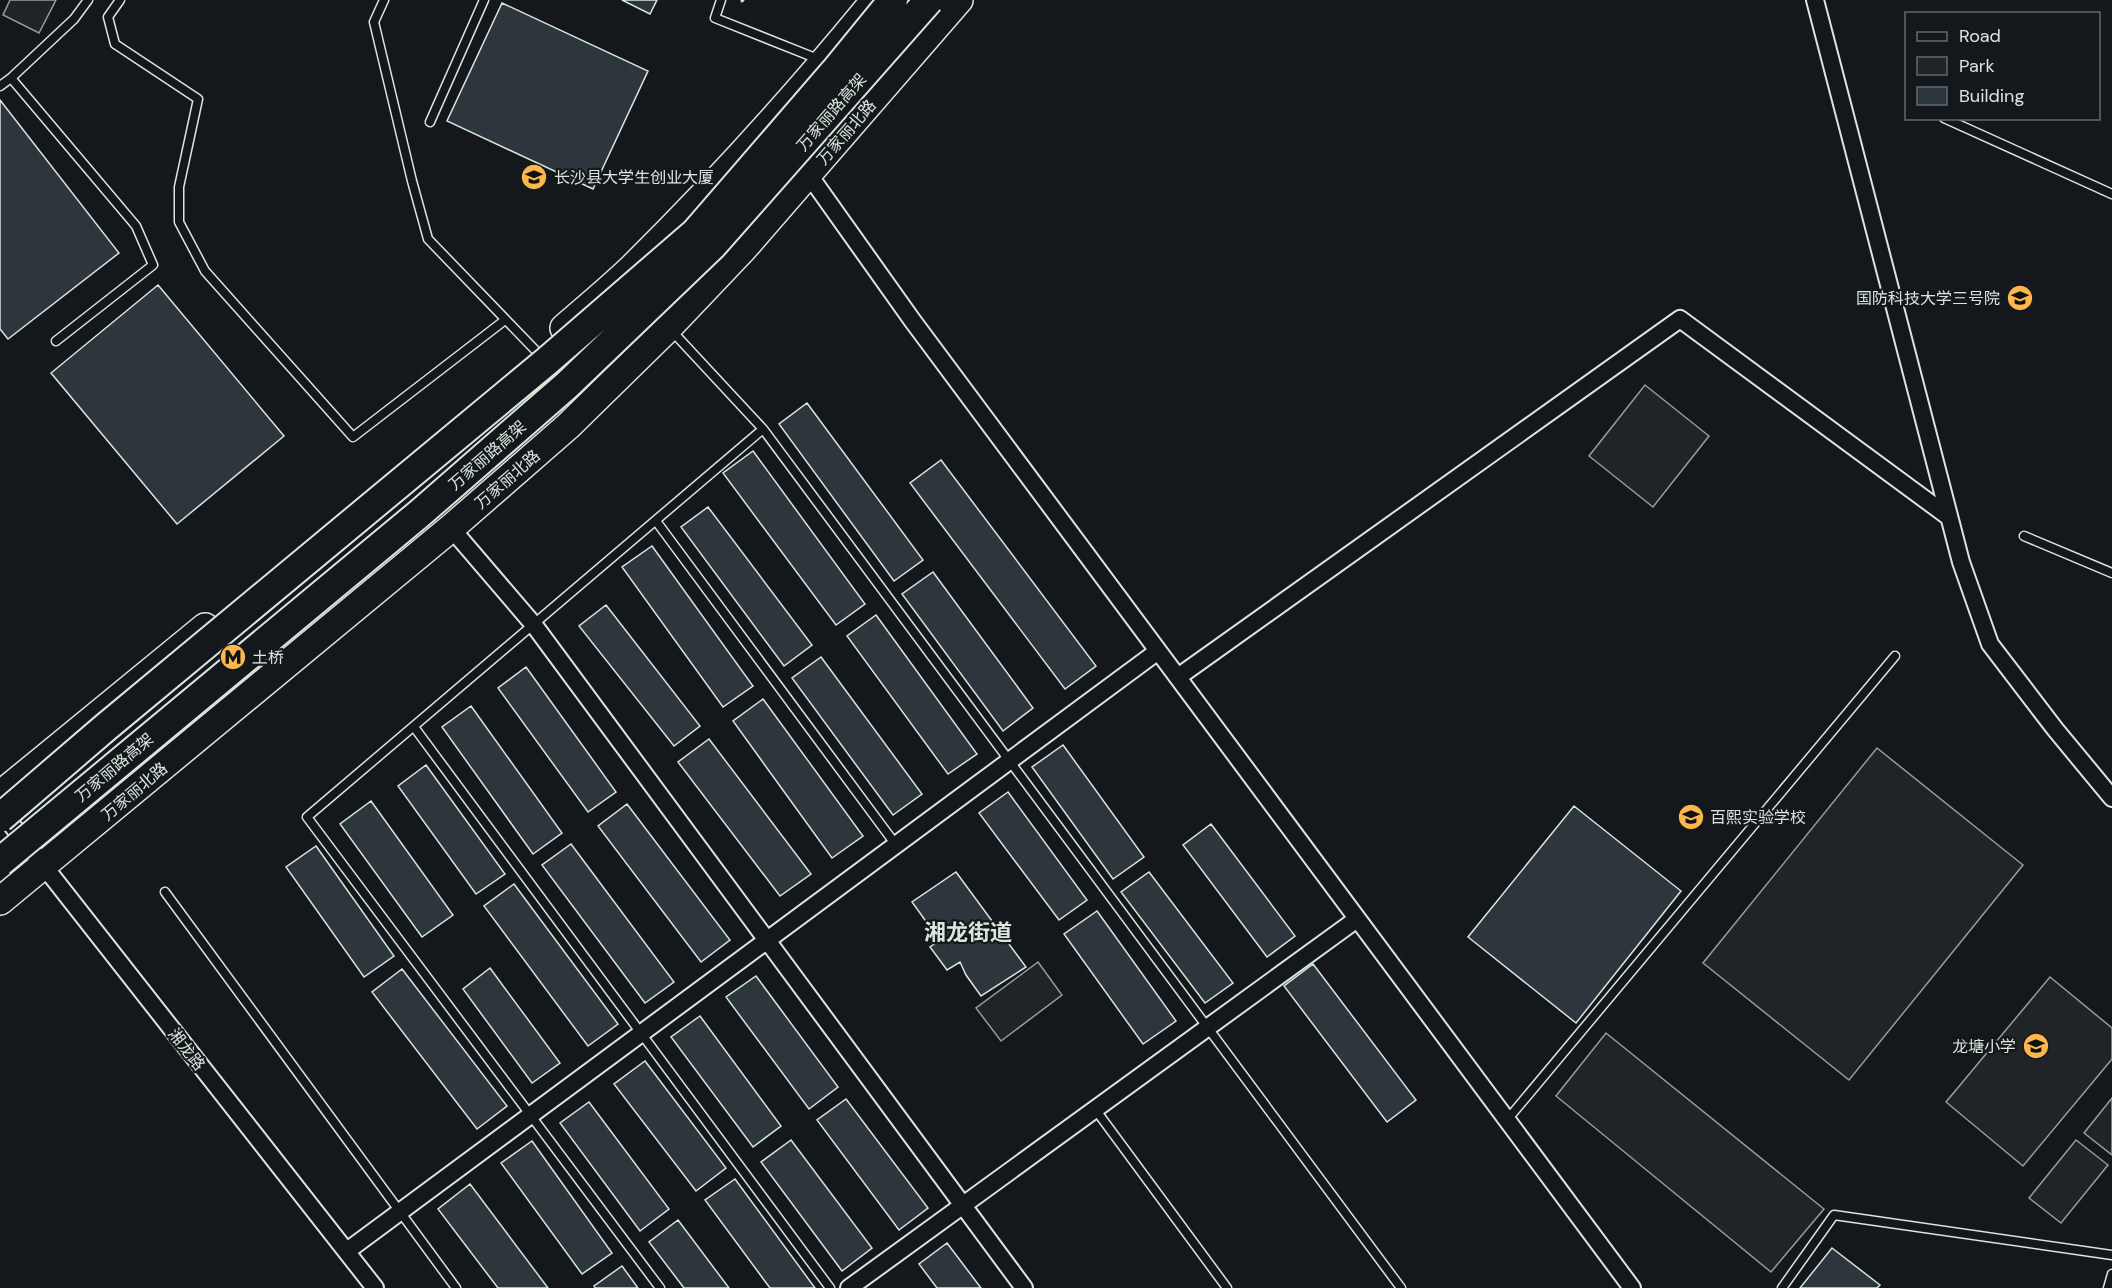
<svg xmlns="http://www.w3.org/2000/svg" width="2112" height="1288" font-family="'DM Sans','Noto Sans SC',sans-serif">
  <style>
    .green { fill: #202428; stroke: #939e99; stroke-width: 1.5 }
    .building { fill: #2c363c; stroke: #d8e6dc; stroke-width: 1.5 }
    .lines { fill: none; stroke-linecap: round; stroke-linejoin: round }
    .service-casing { stroke: #d8e6dc; stroke-width: 11 }
    .minor-casing { stroke: #d8e6dc; stroke-width: 20 }
    .primary-casing { stroke: #d8e6dc; stroke-width: 30 }
    .service { stroke: #14181c; stroke-width: 8 }
    .minor { stroke: #14181c; stroke-width: 16 }
    .primary { stroke: #14181c; stroke-width: 27 }
    .trunk-bridge-casing { stroke: #d8e6dc; stroke-width: 32; stroke-linecap: butt }
    .trunk-bridge { stroke: #14181c; stroke-width: 28 }
    .wall { stroke: #d8e6dc; stroke-width: 3 }
    .labels { text-anchor: middle; stroke-width: 4.5; stroke-linejoin: round; paint-order: stroke }
    .street-label { font-size: 16px; fill: #d8e6dc; stroke: #14181c }
    .poi-label { font-size: 16px; fill: #d8e6dc; stroke: #14181c; text-anchor: start }
    .district-label { font-size: 22px; font-weight: bold; fill: #d8e6dc; stroke: #14181c }
  </style>
  <rect width="100%" height="100%" fill="#14181c"/>
  <!-- green -->
  <path class="green" d="M10 0H56L39 33 3 15Z
    M1645 385 1709 436 1653 507 1589 456Z
    M1877 748 2023 865 1849 1080 1703 963Z
    M1038 962 1062 995 1001 1041 976 1008Z
    M2050 977 2112 1028V1059L2023 1166 1946 1102Z
    M1606 1033 1824 1209 1771 1272 1556 1096Z
    M2112 1098V1155L2084 1133Z
    M2076 1140 2108 1165 2061 1223 2029 1198Z"/>
  <!-- building -->
  <path class="building" d="M622 0H657L650 14Z
    M502 3 648 71 593 189 447 121Z
    M0 100 119 253 8 339 0 329Z
    M158 285 284 436 177 524 51 373Z
    M807 403 923 560 894 581 779 424Z
    M753 451 865 604 836 625 723 473Z
    M941 460 1096 666 1065 689 910 483Z
    M708 507 812 645 784 666 681 527Z
    M652 546 753 686 723 707 622 567Z
    M933 572 1033 708 1003 731 902 594Z
    M606 605 700 726 674 746 579 626Z
    M876 615 977 754 948 774 847 636Z
    M821 657 922 794 893 815 792 678Z
    M526 667 616 792 588 812 498 688Z
    M763 699 863 836 832 858 733 721Z
    M471 706 562 833 533 854 442 727Z
    M709 739 811 874 780 896 678 762Z
    M1063 745 1144 857 1113 879 1032 767Z
    M426 765 505 874 476 894 398 786Z
    M1008 792 1087 900 1059 920 979 813Z
    M371 801 453 915 422 937 340 824Z
    M627 804 730 940 701 962 598 826Z
    M1574 806 1681 891 1576 1023 1468 937Z
    M1211 824 1295 936 1267 957 1183 845Z
    M571 844 674 982 645 1003 542 865Z
    M316 846 394 956 364 977 286 867Z
    M956 872 1026 967 981 996 966 975 960 962 947 970 930 947 943 938 930 927 912 902Z
    M1149 872 1233 983 1205 1003 1121 892Z
    M514 884 618 1024 588 1046 484 906Z
    M1097 911 1176 1021 1143 1044 1064 934Z
    M1313 964 1416 1100 1387 1122 1284 986Z
    M490 968 560 1063 532 1083 463 989Z
    M402 969 507 1106 477 1129 372 992Z
    M756 976 838 1087 809 1109 726 997Z
    M700 1016 781 1126 753 1147 671 1037Z
    M645 1061 726 1168 696 1191 614 1084Z
    M846 1099 928 1208 899 1230 817 1120Z
    M589 1102 669 1209 640 1231 560 1123Z
    M791 1140 872 1248 842 1271 761 1162Z
    M532 1141 612 1253 582 1274 501 1163Z
    M735 1179 815 1288H770L705 1200Z
    M470 1184 548 1288H498L438 1209Z
    M678 1220 729 1288H684L649 1242Z
    M947 1243 981 1288H937L919 1264Z
    M1832 1248 1880 1285 1877 1288H1800Z
    M622 1266 638 1288H595L594 1286Z"/>
  <g class="lines">
    <!-- service casing -->
    <g class="service-casing">
      <path id="service" d="M120 0 108 17 115 44 198 99 179 187V222L205 271 353 437 505 320
        M384 0 374 22 412 181 428 239 537 352
        M721 0 715 18 818 59
        M11 78 136 226 153 265 56 341
        M0 86 11 78 74 19 88 0
        M1944 118 2112 194
        M430 122 484 0
        M671 330 763 429 1401 1288
        M656 521 896 845
        M2024 536 2112 573
        M414 727 830 1288
        M165 892 456 1288
        M1095 1109 1227 1288
        M1507 1120 1895 656
        M660 1288 307 817 763 429
        M1782 1288 1834 1215 2112 1255
        M2108 1288 2112 1274"/>
    </g>
    <!-- minor casing -->
    <g class="minor-casing">
      <path id="minor" d="M1815 0 1961 562 1990 644 2055 729 2112 798
        M809 175 912 320 1632 1288
        M451 528 534 625 1024 1288
        M1178 677 1680 319 1949 517
        M0 810 375 1288
        M347 1251 1158 651
        M849 1288 1357 919"/>
    </g>
    <!-- primary casing -->
    <g class="primary-casing">
      <path id="primary" d="M564 328C587 308 611 288 633 267 718 183 799 93 875 0
        M0 795 205 627
        M0 901 451 528 568 426 668 328 743 249 959 0"/>
    </g>
    <!-- service -->
    <use href="#service" class="service"/>
    <!-- minor -->
    <use href="#minor" class="minor"/>
    <!-- primary -->
    <use href="#primary" class="primary"/>
    <!-- trunk-bridge casing -->
    <g class="trunk-bridge-casing">
      <path id="trunk-bridge" d="M0 818 106 727 547 361 696 232 835 71 893 0
        M0 862 419 514 567 385 712 246 929 0"/>
    </g>
    <!-- trunk-bridge -->
    <use href="#trunk-bridge" class="trunk-bridge"/>
    <!-- wall -->
    <path class="wall" d="M742 1 743 0"/>
  </g>
  <!-- icons -->
  <defs>
    <g id="school-disc" transform="scale(1.35)"><circle r="9.5" fill="#ffb74d" stroke="#14181c"/><path d="M0-5L7-2L0 1L-7-2ZM-4 1L0 2.5L4 1V4Q0 6-4 4Z" fill="#111"/></g>
    <g id="university-disc" transform="scale(1.35)"><circle r="9.5" fill="#ffb74d" stroke="#14181c"/><path d="M0-5L7-2L0 1L-7-2ZM-4 1L0 2.5L4 1V4Q0 6-4 4Z" fill="#111"/></g>
    <g id="metro-disc" transform="scale(1.35)"><circle r="9.5" fill="#ffb74d" stroke="#14181c"/><path d="M-5.5 5V-5H-3L0 0L3-5H5.5V5H3V-.5L0 4L-3-.5V5Z" fill="#111"/></g>
  </defs>
  <g fill-rule="evenodd">
    <use href="#school-disc" x="534" y="177"/>
    <use href="#university-disc" x="2020" y="298"/>
    <use href="#metro-disc" x="233" y="657"/>
    <use href="#school-disc" x="1691" y="817"/>
    <use href="#school-disc" x="2036" y="1046"/>
  </g>
  <g class="labels">
    <!-- street labels -->
    <g class="street-label">
      <text transform="translate(831 112) rotate(-49)" y="6">万家丽路高架</text>
      <text transform="translate(846 132) rotate(-49)" y="6">万家丽北路</text>
      <text transform="translate(487 455) rotate(-41)" y="6">万家丽路高架</text>
      <text transform="translate(507 479) rotate(-41)" y="6">万家丽北路</text>
      <text transform="translate(114 767) rotate(-40)" y="6">万家丽路高架</text>
      <text transform="translate(134 791) rotate(-40)" y="6">万家丽北路</text>
      <text transform="translate(187 1049) rotate(52)" y="6">湘龙路</text>
    </g>
    <!-- poi labels -->
    <g class="poi-label">
      <text x="554" y="183">长沙县大学生创业大厦</text>
      <text x="2000" y="304" text-anchor="end">国防科技大学三号院</text>
      <text x="252" y="663">土桥</text>
      <text x="1710" y="823">百熙实验学校</text>
      <text x="2016" y="1052" text-anchor="end">龙塘小学</text>
    </g>
    <!-- district labels -->
    <g class="district-label">
      <text x="968" y="940">湘龙街道</text>
    </g>
  </g>
  <!-- legend -->
  <rect x="1905" y="12" width="195" height="108" fill="#14181c" stroke="#626a69" stroke-width="1.5"/>
  <rect x="1917" y="32" width="30" height="9" fill="#14181c" stroke="#626a69" stroke-width="1.5"/>
  <text x="1959" y="42" font-size="18" fill="#d8e6dc">Road</text>
  <rect x="1917" y="57" width="30" height="18" fill="#202428" stroke="#626a69" stroke-width="1.5"/>
  <text x="1959" y="72" font-size="18" fill="#d8e6dc">Park</text>
  <rect x="1917" y="87" width="30" height="18" fill="#2c363c" stroke="#626a69" stroke-width="1.5"/>
  <text x="1959" y="102" font-size="18" fill="#d8e6dc">Building</text>
</svg>
